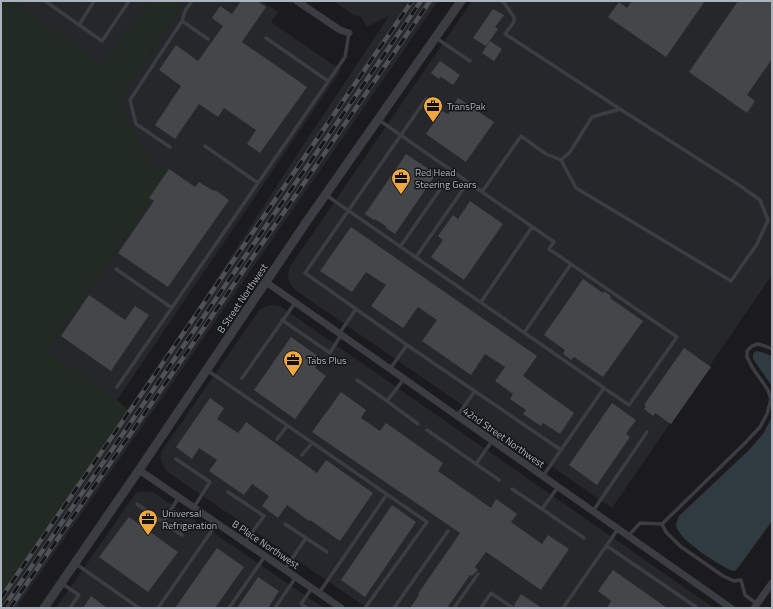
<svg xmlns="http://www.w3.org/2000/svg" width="773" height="609" font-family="'Titillium Web',sans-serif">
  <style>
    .built { fill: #26272a }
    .green { fill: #222b23 }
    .water { fill: #303b41 }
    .building { fill: #45464a }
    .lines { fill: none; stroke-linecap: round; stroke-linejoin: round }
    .service { stroke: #3c3d42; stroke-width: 3.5 }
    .minor { stroke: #3c3d42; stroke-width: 7 }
    .tertiary { stroke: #3c3d42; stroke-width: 9 }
    .rail-casing { stroke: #4f5157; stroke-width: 4.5 }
    .rail { stroke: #151618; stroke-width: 3; stroke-dasharray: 9; stroke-linecap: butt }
    .labels { text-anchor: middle; stroke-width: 3; stroke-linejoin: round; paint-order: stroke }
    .poi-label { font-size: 10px; fill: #adb3bc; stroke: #151618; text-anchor: start }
    .street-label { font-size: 10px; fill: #adb3bc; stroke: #151618 }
  </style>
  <rect width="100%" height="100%" fill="#1b1b1d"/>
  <!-- built -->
  <path class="built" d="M12 1H149L103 65Z
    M185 1H261L278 12 271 22 341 70 117 400 47 352 169 174 151 164 118 102Z
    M334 1H438L16 608H1V594L159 368 300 150 389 16 367 27 361 17 353 15Z
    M472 1H772V275L612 508 295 290 291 285 288 277 289 268Z
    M270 305 280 306 714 608H367L166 471 161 461V452L260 309Z
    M143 491 153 492 324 608H56L135 494Z"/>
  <!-- green -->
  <path class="green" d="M1 1H12L103 65 149 1H185L118 102 151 164 169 174 47 352 117 400 129 411 1 594Z"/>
  <!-- water -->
  <path class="water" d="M756 351 761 352 772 356V386L753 359V354Z
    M772 417V521L740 565 735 571 730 570C717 563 678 540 676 525 676 522 678 519 679 516L748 451 763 434Z"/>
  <!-- building -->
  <path class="building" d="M241 1H257L266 7 242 42 307 87 260 153 247 144 256 130 224 108 218 117 199 104 175 139 155 125 181 86 159 70 176 45 198 61 223 26 212 18 220 6 232 14Z
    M632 1H705L666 57 608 17 619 2 627 8Z
    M738 1H772V59L747 95 755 101 747 113 689 72Z
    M493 9 504 15 495 27 498 29 486 46 473 38Z
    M490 41 502 49 494 61 482 53Z
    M440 61 460 75 453 85 441 77 439 79 431 73Z
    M458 98 494 122 466 162 426 134 442 111 448 114Z
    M406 154 436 174 395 234 386 228 387 227 375 219 374 220 365 214Z
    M169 169 195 187 199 182 214 191 215 190 229 200 168 287 118 253 154 201 149 198Z
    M470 201 503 224 464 280 431 257 443 240 438 236 453 215 458 219Z
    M351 227 537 356 523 376 574 413 560 434 543 423 541 426 523 414 526 410 510 399 513 394 495 381 505 367 485 354 471 375 422 341 437 320 418 307 403 328 371 306 386 285 366 272 352 292 320 271Z
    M583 279 603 293 604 291 611 296 610 298 643 321 603 377 574 357 571 360 563 354 565 350 544 335Z
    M89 295 125 320 135 306 149 315 111 371 61 336Z
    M291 337 322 359 315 368 326 376 295 419 254 390Z
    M684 348 711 367 671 424 655 413 653 416 644 409 646 406 644 405Z
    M341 392 366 410 361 418 380 431 386 423 443 463 438 471 491 508 496 499 517 514 511 522 542 544 548 535 569 549 541 590 486 552 475 567 478 570 472 576 470 575 447 608H410L419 595 418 594 460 533 312 432Z
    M210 398 224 408 217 419 238 433 246 422 317 473 326 460 373 493 340 541 310 520 309 521 287 505 278 518 262 506 269 496 252 484 244 495 209 471 217 460 199 448 192 459 176 447Z
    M612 403 636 420 626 434 630 437 597 485 569 465Z
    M392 505 416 522 365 597 341 580Z
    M129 517 178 552 148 592 99 557Z
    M217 548 244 567 215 608H175Z
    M613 570 667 608H607L611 601 598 591Z
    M258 577 279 591 268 608H237Z
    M521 594 542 608H516L514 605Z
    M91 596 107 608H83Z"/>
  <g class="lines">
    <!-- service -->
    <path class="service" d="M45 1 102 41 129 1
      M502 1 505 4 514 17V22L505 34 620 109
      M182 21 208 39
      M79 25 94 1
      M266 38 328 81
      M436 38 470 61
      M426 99 305 273 407 345 561 450
      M379 120 554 242 549 249 677 337 629 405 604 388
      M205 146 258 183
      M170 147 136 124 130 100 182 21 185 11 192 1
      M482 192 521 136 546 154 561 160 570 152 592 117 620 109 736 183 760 200 768 220 757 244 731 281 576 188 561 160
      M326 195 604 388 543 476
      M400 247 441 188
      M416 257 468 182
      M116 269 172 308
      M481 302 532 227
      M282 320 330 353 341 335
      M524 333 571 264
      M339 334 356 309
      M390 369 407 345
      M207 370 427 522 365 608
      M242 378 295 303
      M357 380 387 401 404 379
      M117 387 345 57 349 33
      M387 401 418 424
      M457 416 475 391
      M427 430 476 464 492 441
      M277 439 287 426
      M302 455 312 443
      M176 459 210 482 194 507
      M476 464 499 480
      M558 487 542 509 584 538
      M512 489 542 509
      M228 492 264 516 245 542
      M137 504 182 535
      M593 511 647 432
      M163 522 179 497
      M285 524 306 538 285 569
      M662 524 666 532 680 546 723 576 734 581 741 580 745 595 757 604
      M628 536 640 523 662 524 745 443 760 427 767 414 771 399 768 390 752 367 747 357V351L752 346 758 344 765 346 772 349
      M306 538 327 552
      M607 546 696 607
      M76 564 139 608
      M61 583 79 595 70 608
      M319 593 387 494
      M158 608 217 523
      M229 608 265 556
      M275 608 296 577
      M307 608 301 604 312 588
      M394 608 448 531
      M454 608 478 574
      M481 608 491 593 513 608
      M563 608 618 529"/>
    <!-- minor -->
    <path class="minor" d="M297 1 340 30 349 33
      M266 282 731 608
      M139 470 341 608
      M754 608 772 583"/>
    <!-- tertiary -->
    <path class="tertiary" d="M44 608 139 470 307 221 461 1"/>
    <!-- rail casing -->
    <g class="rail-casing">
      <path id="rail" d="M1 598 412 1
        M3 608 421 1
        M10 608 430 1"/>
    </g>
    <!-- rail -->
    <use href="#rail" class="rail"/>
  </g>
  <!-- icons -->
  <defs>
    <g id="office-pin" transform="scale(1)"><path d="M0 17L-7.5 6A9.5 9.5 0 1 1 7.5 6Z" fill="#efa840" stroke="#151618"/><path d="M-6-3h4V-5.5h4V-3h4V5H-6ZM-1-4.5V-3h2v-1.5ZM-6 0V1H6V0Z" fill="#111"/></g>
  </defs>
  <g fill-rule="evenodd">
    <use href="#office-pin" x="433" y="106"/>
    <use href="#office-pin" x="401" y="178"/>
    <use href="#office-pin" x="293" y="360"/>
    <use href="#office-pin" x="148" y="519"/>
  </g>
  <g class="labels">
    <!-- poi labels -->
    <g class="poi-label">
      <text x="447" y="110">TransPak</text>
      <text x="415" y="176">Red Head<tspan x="415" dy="12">Steering Gears</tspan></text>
      <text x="307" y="364">Tabs Plus</text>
      <text x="162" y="517">Universal<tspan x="162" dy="12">Refrigeration</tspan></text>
    </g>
    <!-- street labels -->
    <g class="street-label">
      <text transform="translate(242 298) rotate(-56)" y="4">B Street Northwest</text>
      <text transform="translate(504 437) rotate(35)" y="4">42nd Street Northwest</text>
      <text transform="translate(266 544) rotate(34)" y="4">B Place Northwest</text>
    </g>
  </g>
  <!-- border -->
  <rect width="773" height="609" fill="none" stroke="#adb3bc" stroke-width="4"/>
</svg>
